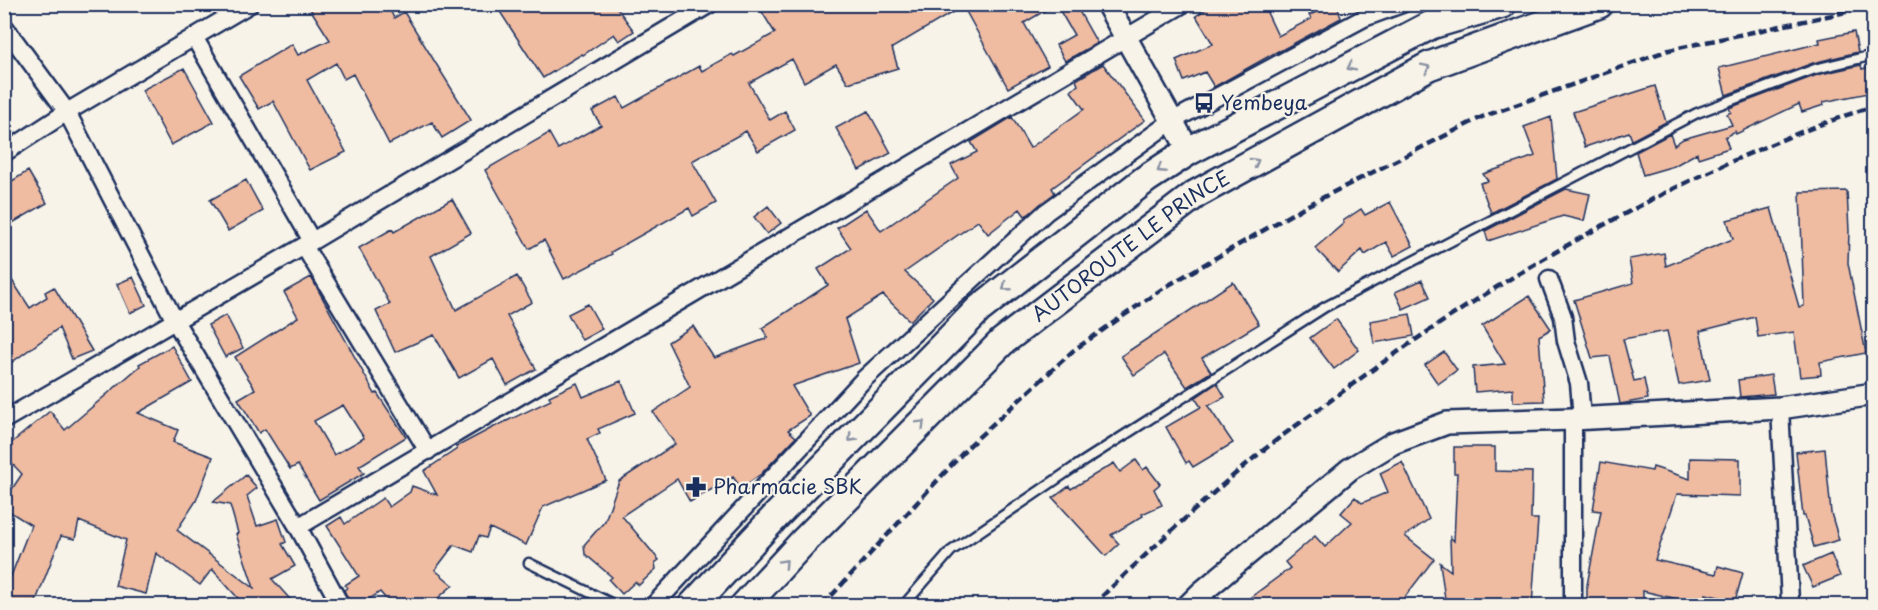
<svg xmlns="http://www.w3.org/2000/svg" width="1878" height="610" font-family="'Playpen Sans',sans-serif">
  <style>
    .building { fill: #efbba1; stroke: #1b2f5e; stroke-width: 1.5; fill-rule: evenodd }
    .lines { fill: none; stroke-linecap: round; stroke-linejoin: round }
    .service-casing { stroke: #1b2f5e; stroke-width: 13 }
    .minor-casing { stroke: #1b2f5e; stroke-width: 21 }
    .tertiary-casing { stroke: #1b2f5e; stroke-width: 26 }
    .primary-casing { stroke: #1b2f5e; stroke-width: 32 }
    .service { stroke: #f7f3e8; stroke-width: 8 }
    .minor { stroke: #f7f3e8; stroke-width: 16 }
    .tertiary { stroke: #f7f3e8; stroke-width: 21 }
    .primary { stroke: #f7f3e8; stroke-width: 27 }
    .rail { stroke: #1b2f5e; stroke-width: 4.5; stroke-dasharray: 9 4.5; stroke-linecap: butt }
    .oneway { stroke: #8991a3 }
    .labels { text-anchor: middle; stroke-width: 4.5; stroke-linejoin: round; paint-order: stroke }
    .poi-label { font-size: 20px; fill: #1b2f5e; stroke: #f7f3e8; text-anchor: start }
    .street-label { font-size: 20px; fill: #1b2f5e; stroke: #f7f3e8 }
  </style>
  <rect width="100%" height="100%" fill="#f7f3e8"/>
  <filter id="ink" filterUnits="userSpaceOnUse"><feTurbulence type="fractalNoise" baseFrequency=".0167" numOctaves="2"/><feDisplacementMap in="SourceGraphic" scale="12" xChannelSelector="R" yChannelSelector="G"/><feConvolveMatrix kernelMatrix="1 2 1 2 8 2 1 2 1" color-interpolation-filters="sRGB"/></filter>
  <g filter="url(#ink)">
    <!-- building -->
    <path class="building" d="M307 4H387L394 18 404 12 471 120 442 138 432 122 389 144 353 74 344 79 336 63 307 80 346 152 310 170 273 101 259 109 239 76 292 44 298 55 330 40Z
      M495 4H614L634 31 619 41 614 34 583 55 582 54 543 78Z
      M757 4H906L911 13 926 4H1056L1024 23 1048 66 1008 88 963 6 892 48 898 68 848 83 836 64 804 82 792 59 749 83 770 120 785 111 795 130 758 151 746 131 692 161 716 203 693 216 689 208 611 252 612 254 564 279 544 240 529 249 485 170 549 133 558 149 601 125 592 111 618 97 624 108 699 66 702 71 732 54 734 56 775 33Z
      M1056 4H1075L1097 43 1065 61 1056 45 1074 35Z
      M1213 4H1263L1278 36 1311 19 1309 15 1337 5 1341 18 1278 52V51L1214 87 1205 72 1184 81 1176 60 1213 44 1196 16Z
      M1854 32 1858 52 1813 63 1726 95 1719 68 1820 43 1819 39Z
      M1103 64 1145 120 1052 188 1055 193 1029 214 1025 216 1020 209 988 234 978 221 905 272 933 298 910 321 883 295 845 319 859 363 792 386 810 416 788 430 796 437 761 474 741 488 733 477 690 502 677 479 622 516 659 560 655 563 656 569 639 585 635 582 622 594 609 580 612 577 585 554 584 545 605 521 619 481 675 444 653 412 690 387 668 342 693 326 714 358 768 338 762 328 828 285 818 269 851 248 837 228 866 209 881 231 958 178 951 165 977 152 971 142 1012 117 1030 148 1084 109 1071 91 1078 85 1076 80Z
      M1861 65 1862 69 1874 66V92L1823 102 1824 105 1802 112 1799 104 1736 134 1735 131 1725 137 1729 148 1698 158 1697 153 1674 166 1643 175 1636 152 1670 134 1674 145 1683 139 1732 125 1727 114 1731 112 1729 108 1817 75Z
      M184 68 214 122 171 145 142 90Z
      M1655 86 1666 122 1632 140 1629 132 1585 147 1573 112Z
      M868 111 891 153 859 170 836 128Z
      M1551 117 1557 179 1491 213 1480 183 1488 181 1483 174 1535 156 1524 127Z
      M28 171 47 203 4 228V186Z
      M246 180 263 211 228 231 210 200Z
      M1566 189 1590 194 1584 221 1563 216 1488 241 1485 231Z
      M1847 191 1849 231 1848 263 1866 353 1820 362 1821 375 1800 377 1794 332 1758 337 1755 317 1700 331 1710 380 1679 385 1667 331 1623 339 1634 381 1644 379 1648 399 1620 404 1610 356 1592 358 1574 300 1633 283 1629 259 1664 253 1666 266 1733 239 1727 220 1771 208 1799 307 1804 306 1800 192Z
      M452 199 471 233 431 256 456 310 517 276 532 302 507 316 536 369 507 385 493 359 459 378 434 335 395 352 376 311 390 304 359 248 392 229 394 232Z
      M1390 202 1413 246 1394 256 1386 242 1365 255 1362 250 1338 272 1315 248 1344 223 1343 221 1361 209 1365 215Z
      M768 206 781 223 767 234 754 217Z
      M4 268 30 308 47 297 45 292 54 287 92 351 72 359 59 328 4 368Z
      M133 277 146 305 130 313 117 284Z
      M311 277 375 394 377 393 406 437 359 466 364 473 319 500 298 465 290 469 265 429 259 433 238 399 255 389 235 357 298 317 284 292ZM343 405 364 438 334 455 314 421Z
      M1422 280 1430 297 1403 309 1395 292Z
      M1233 282 1259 324 1202 358 1211 372 1187 387 1164 354 1134 375 1121 356Z
      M1529 296 1551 329 1539 336 1544 401 1513 402V389L1475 392 1473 367 1505 364 1482 326Z
      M588 304 602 329 582 340 568 314Z
      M1410 314 1414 336 1374 343 1370 321Z
      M226 315 243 348 225 357 208 325Z
      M1336 319 1359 350 1334 369 1310 338Z
      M172 346 192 382 138 413 178 430 173 442 213 457 196 501 177 530 254 588 236 534 238 533 230 505 213 502 246 475 257 488 247 496 257 526 278 519 286 542 282 544 295 566 272 579 296 606H245L212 569 200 585 156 553 146 594 115 586 126 540 79 521 75 539 61 536 34 606H4V594L31 525 4 508V501L22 474 4 455V449L50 411 65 430 140 366 139 364Z
      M1444 352 1457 370 1438 384 1425 365Z
      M1771 375 1774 394 1740 397 1738 380Z
      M621 381 635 413 598 429 600 433 587 439 606 480 543 507 526 545 490 528 486 538 479 536 473 552 454 545 435 570 453 585 429 606H392L380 592 359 606H351L344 590 347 588 345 585 359 576 327 526 341 517 345 524 383 498 389 507 410 492 412 486 437 495 424 471 457 449 456 447 492 428 551 400 549 396 577 383 583 397Z
      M1217 383 1225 397 1208 406 1233 443 1193 467 1189 461 1186 463 1166 427 1201 407 1195 398Z
      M1454 447H1495V471L1532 472 1531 519H1538L1532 606H1446L1440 563 1451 571 1450 537 1454 541 1457 473H1454Z
      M1825 449 1831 513 1839 540 1814 547 1805 516H1803L1796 452Z
      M1690 458 1740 459V496L1677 494 1655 560 1716 574 1718 566 1743 573 1735 601 1706 594 1703 605 1643 591V606H1587V585L1601 511 1593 510 1601 462 1652 471 1653 467 1690 479Z
      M1136 460 1143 470 1147 467 1160 484 1154 489 1162 505 1142 514 1143 516 1111 535 1119 544 1106 556 1053 498 1069 486 1071 489 1114 463 1120 472Z
      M1402 462 1429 519 1405 536 1434 559 1398 606H1239L1290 568 1285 562 1315 536 1325 547 1352 522 1341 513 1355 497 1362 503 1388 492 1380 473Z
      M1831 554 1840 576 1813 587 1803 566Z"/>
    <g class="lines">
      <!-- service casing -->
      <g class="service-casing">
        <path id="service" d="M529 563 617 606
          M1203 593 1216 606
          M903 606 951 551 1073 468 1325 307 1697 113 1815 69 1874 55"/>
      </g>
      <!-- minor casing -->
      <g class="minor-casing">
        <path id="minor" d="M4 26 67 112 175 321 298 527 341 606
          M194 37 312 241
          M4 153 67 112 250 4
          M304 246 428 451
          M1549 279 1563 317 1566 341 1579 383 1582 418
          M1780 408 1790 601
          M1573 419V606
          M4 420 304 246 710 4
          M298 527 1183 4
          M653 606 864 379 1046 212 1172 121 1364 18 1402 4"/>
      </g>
      <!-- tertiary casing -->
      <g class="tertiary-casing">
        <path id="tertiary" d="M1107 4 1189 151
          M1188 606 1202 592 1350 469 1393 443 1447 423 1573 419 1780 408 1874 394"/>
      </g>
      <!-- primary casing -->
      <g class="primary-casing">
        <g id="primary">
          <path d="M692 606 776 516 979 309 1146 179 1189 151 1431 25 1502 4"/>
          <path id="s1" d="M744 606 803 542 1002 342 1196 194 1429 66 1599 4"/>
        </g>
      </g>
      <!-- service -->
      <use href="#service" class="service"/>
      <!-- minor -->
      <use href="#minor" class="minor"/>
      <!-- tertiary -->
      <use href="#tertiary" class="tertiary"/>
      <!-- primary -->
      <use href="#primary" class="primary"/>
      <!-- rail -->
      <path class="rail" d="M822 606 970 445 1074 350 1162 289 1302 208 1482 117 1669 50 1874 6
        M1092 606C1145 555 1199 504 1255 457 1283 434 1313 414 1342 392 1442 318 1547 253 1657 197 1727 162 1799 130 1874 106"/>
    </g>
    <!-- one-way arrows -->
    <defs><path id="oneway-chevron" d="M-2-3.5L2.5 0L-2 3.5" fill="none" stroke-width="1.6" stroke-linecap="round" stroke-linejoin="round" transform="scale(1.5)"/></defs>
    <g class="oneway">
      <use href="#oneway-chevron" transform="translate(1351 67) rotate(153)"/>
      <use href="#oneway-chevron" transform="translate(1426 68) rotate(-26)"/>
      <use href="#oneway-chevron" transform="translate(1255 162) rotate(-29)"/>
      <use href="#oneway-chevron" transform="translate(1161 169) rotate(147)"/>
      <use href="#oneway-chevron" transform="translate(1006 287) rotate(142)"/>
      <use href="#oneway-chevron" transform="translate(921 424) rotate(-45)"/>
      <use href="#oneway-chevron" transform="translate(852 438) rotate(134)"/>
      <use href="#oneway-chevron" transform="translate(784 563) rotate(-47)"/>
    </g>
  </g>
  <!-- icons -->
  <defs>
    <g id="bus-bare" transform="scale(1.62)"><path d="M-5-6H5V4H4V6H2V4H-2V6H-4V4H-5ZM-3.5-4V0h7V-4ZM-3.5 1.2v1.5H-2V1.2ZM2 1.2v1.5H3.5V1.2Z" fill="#1b2f5e" stroke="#f7f3e8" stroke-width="2.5" paint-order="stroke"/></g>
    <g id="pharmacy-bare" transform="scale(1.62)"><path d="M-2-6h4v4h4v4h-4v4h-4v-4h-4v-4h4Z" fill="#1b2f5e" stroke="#f7f3e8" stroke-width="2.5" paint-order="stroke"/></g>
  </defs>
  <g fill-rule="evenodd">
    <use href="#bus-bare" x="1204" y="103"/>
    <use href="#pharmacy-bare" x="696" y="487"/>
  </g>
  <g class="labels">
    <!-- poi labels -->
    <g class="poi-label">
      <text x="1221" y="110">Yembeya</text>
      <text x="713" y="494">Pharmacie SBK</text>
    </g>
    <!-- street labels -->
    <g class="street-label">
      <text dy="7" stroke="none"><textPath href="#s1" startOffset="530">AUTOROUTE LE PRINCE</textPath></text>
    </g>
  </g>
  <!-- margin -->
  <rect width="1878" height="610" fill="none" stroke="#f7f3e8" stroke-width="24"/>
  <rect x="12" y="12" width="1854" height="586" fill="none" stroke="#1b2f5e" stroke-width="2" filter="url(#ink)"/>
</svg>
